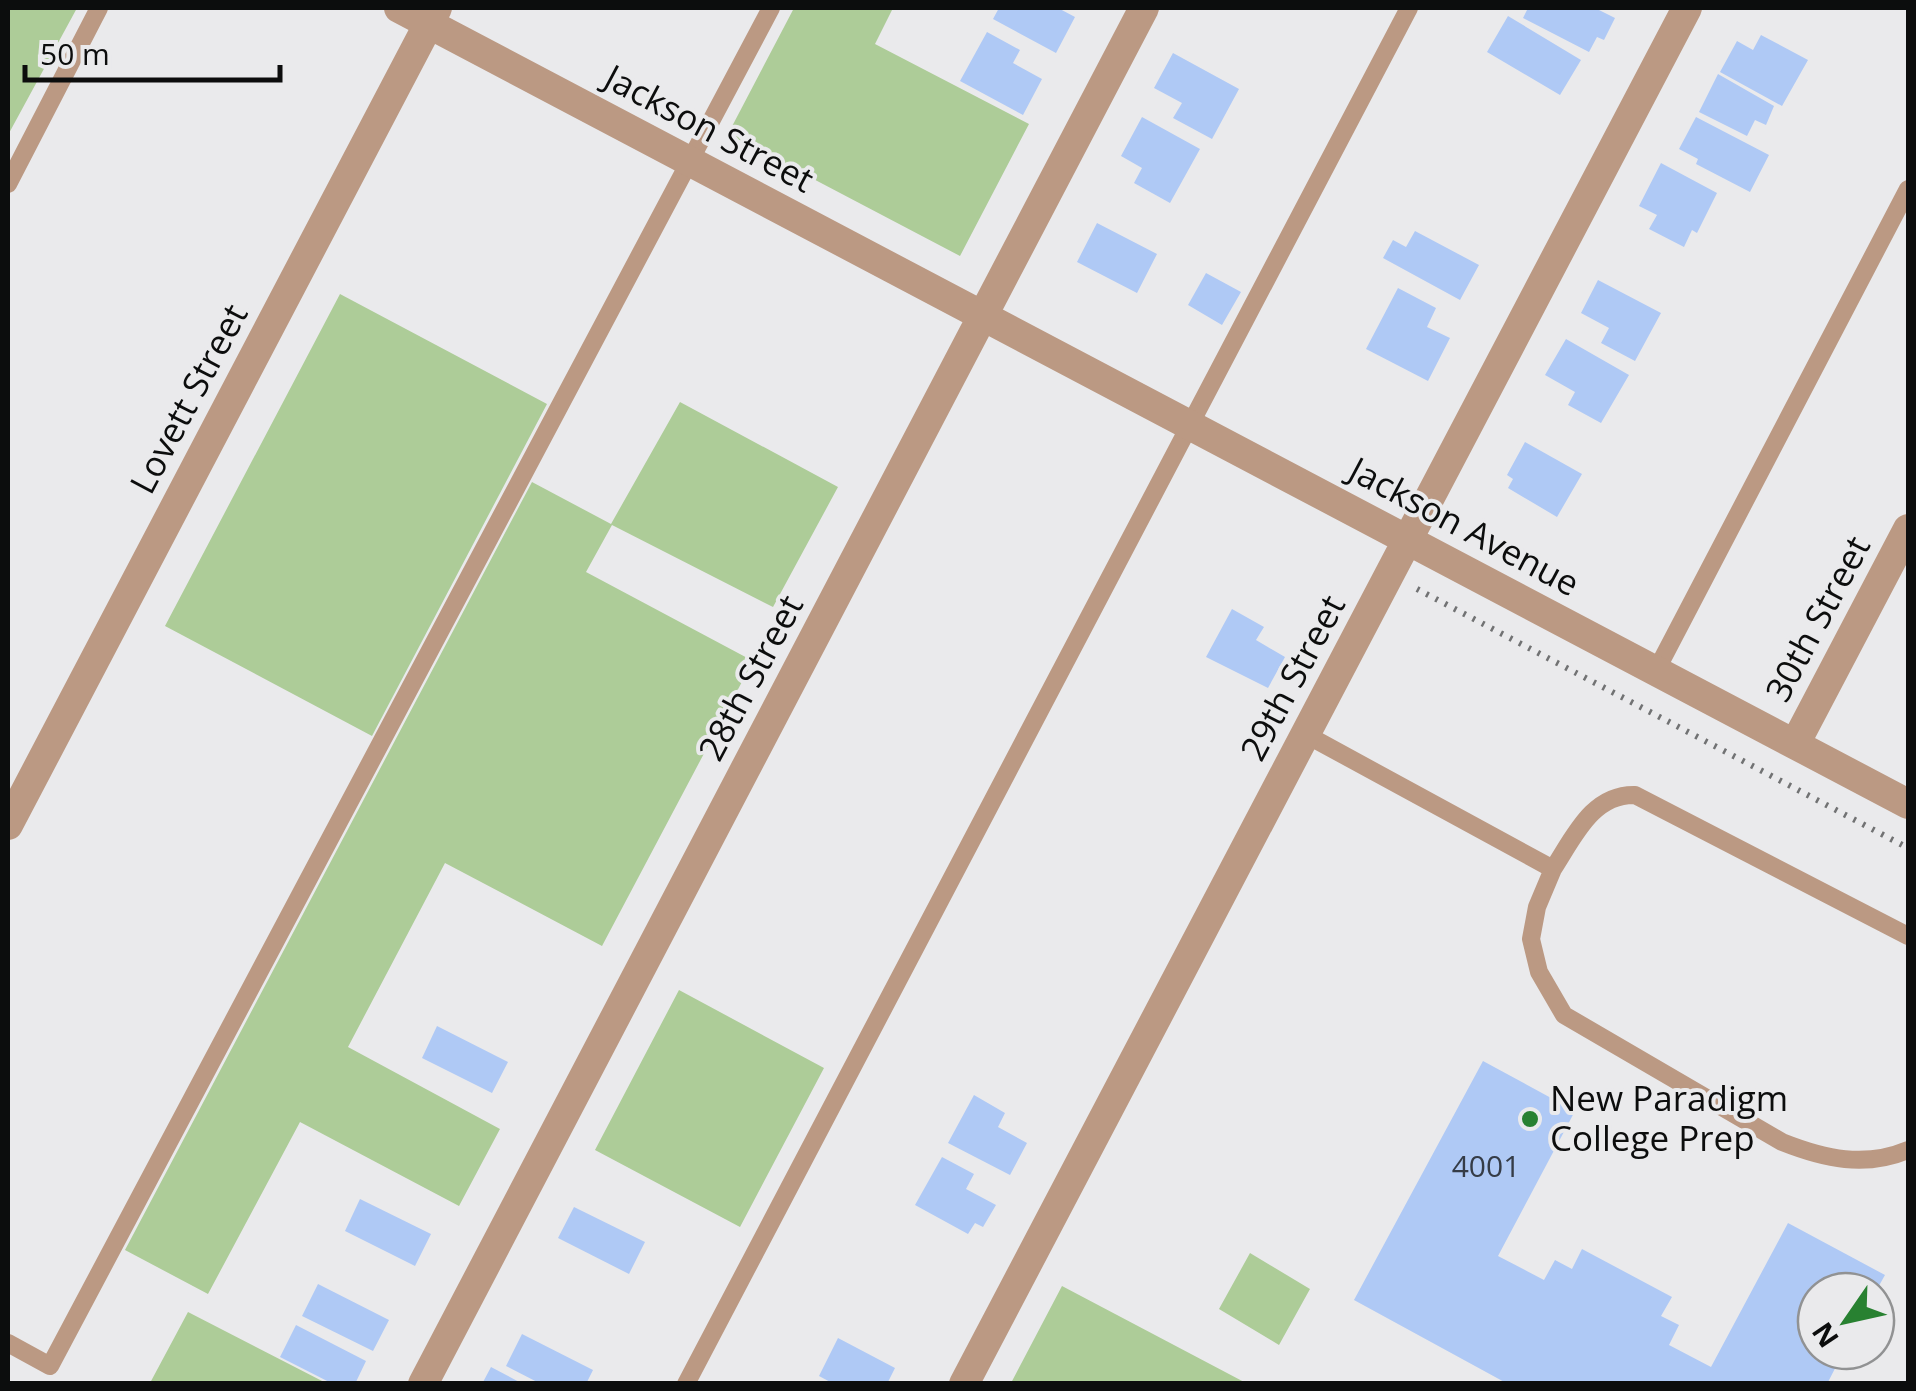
<svg xmlns="http://www.w3.org/2000/svg" width="1916" height="1391" font-family="'Open Sans',sans-serif">
  <style>
    .green { fill: #adcc98 }
    .building { fill: #afc9f5 }
    .lines { fill: none; stroke-linecap: round; stroke-linejoin: round }
    .path { stroke: #717273; stroke-width: 6; stroke-dasharray: 2.5 8; stroke-linecap: butt }
    .service { stroke: #bb9983; stroke-width: 18 }
    .minor { stroke: #bb9983; stroke-width: 30 }
    .poi-dot { fill: #288131; stroke: #eaeaec; stroke-width: 4 }
    .labels { text-anchor: middle; stroke-width: 8; stroke-linejoin: round; paint-order: stroke }
    .number-label { font-size: 30px; fill: #353c47 }
    .street-label { font-size: 35px; fill: #0c0d0d; stroke: #eaeaec }
    .poi-label { font-size: 35px; fill: #0c0d0d; stroke: #eaeaec; text-anchor: start }
  </style>
  <rect width="100%" height="100%" fill="#eaeaec"/>
  <!-- green -->
  <path class="green" d="M8 8H77L8 135Z
    M794 8H893L875 44 1029 124 960 256 728 134Z
    M340 294 547 404 372 736 165 626Z
    M680 402 838 487 773 607 612 525 586 572 753 661 602 946 445 863 348 1047 500 1129 459 1206 300 1122 208 1294 125 1250 532 482 611 524Z
    M679 990 824 1068 740 1227 595 1150Z
    M1250 1253 1310 1289 1279 1345 1219 1309Z
    M1062 1286 1246 1383H1011Z
    M188 1312 326 1383H150Z"/>
  <!-- building -->
  <path class="building" d="M999 8H1058L1075 17 1056 53 993 19Z
    M1528 8H1595L1615 18 1604 40 1597 37 1589 52 1523 18Z
    M1508 16 1581 60 1560 95 1487 52Z
    M987 32 1020 50 1013 63 1042 79 1023 115 960 81Z
    M1761 35 1808 60 1782 106 1720 72 1737 41 1753 50Z
    M1173 53 1239 89 1212 139 1173 118 1182 103 1154 88Z
    M1718 74 1774 106 1766 125 1755 120 1747 136 1699 112Z
    M1142 117 1200 149 1170 203 1134 183 1142 168 1121 156Z
    M1696 117 1769 155 1750 192 1696 164 1698 159 1679 149Z
    M1661 163 1717 193 1697 233 1692 230 1684 247 1649 229 1657 215 1639 206Z
    M1097 223 1157 254 1137 293 1077 262Z
    M1415 231 1479 265 1460 300 1383 258 1393 240 1406 247Z
    M1206 273 1241 292 1222 325 1188 305Z
    M1598 280 1661 313 1635 361 1601 343 1609 328 1581 313Z
    M1398 288 1436 308 1427 327 1450 338 1428 381 1366 349Z
    M1566 339 1629 375 1601 423 1568 405 1575 392 1545 375Z
    M1525 442 1582 474 1557 517 1508 488 1513 479 1507 475Z
    M1232 609 1264 627 1256 640 1285 657 1268 688 1206 657Z
    M437 1026 508 1062 492 1093 422 1058Z
    M1483 1061 1575 1111 1498 1256 1544 1280 1555 1260 1572 1269 1582 1249 1672 1297 1661 1316 1679 1325 1669 1345 1711 1367 1788 1223 1885 1275 1876 1291H1816V1351H1844L1827 1384H1508L1354 1300Z
    M974 1095 1005 1113 998 1127 1027 1143 1010 1175 948 1143Z
    M942 1157 974 1174 966 1189 996 1205 983 1227 975 1223 968 1234 915 1205Z
    M360 1199 431 1234 415 1266 345 1231Z
    M574 1207 645 1242 629 1274 558 1238Z
    M318 1284 389 1320 373 1351 302 1316Z
    M296 1325 366 1361 355 1384H333L280 1357Z
    M522 1334 593 1370 586 1384H541L506 1366Z
    M838 1338 895 1368 887 1384H834L819 1376Z
    M491 1367 523 1384H482Z"/>
  <g class="lines">
    <!-- path -->
    <path class="path" d="M1417 589 1908 848"/>
    <!-- service -->
    <path class="service" d="M8 184 99 8
      M1656 671 1908 189
      M1305 734 1553 869C1574 837 1592 794 1635 795L1908 936
      M1553 869 1537 907 1531 939 1539 972 1564 1015 1782 1142C1825 1159 1865 1168 1908 1150
      M8 1343 50 1366 771 8
      M686 1384 1409 8"/>
    <!-- minor -->
    <path class="minor" d="M399 8 1908 804
      M1795 744 1908 529
      M8 825 437 8
      M423 1384 1144 8
      M964 1384 1687 8"/>
  </g>
  <!-- markers -->
  <circle class="poi-dot" cx="1530" cy="1119" r="10"/>
  <g class="labels">
    <!-- number labels -->
    <g class="number-label">
      <text x="1486" y="1177">4001</text>
    </g>
    <!-- street labels -->
    <g class="street-label">
      <text transform="translate(709 129) rotate(28)" y="12">Jackson Street</text>
      <text transform="translate(189 399) rotate(-62)" y="12">Lovett Street</text>
      <text transform="translate(1464 527) rotate(28)" y="12">Jackson Avenue</text>
      <text transform="translate(1818 619) rotate(-62)" y="12">30th Street</text>
      <text transform="translate(751 678) rotate(-62)" y="12">28th Street</text>
      <text transform="translate(1293 678) rotate(-62)" y="12">29th Street</text>
    </g>
    <!-- poi labels -->
    <g class="poi-label">
      <text x="1550" y="1111">New Paradigm<tspan x="1550" dy="40">College Prep</tspan></text>
    </g>
  </g>
  <!-- border -->
  <rect width="1916" height="1391" fill="none" stroke="#0c0d0d" stroke-width="20"/>
  <!-- north arrow -->
  <g transform="translate(1846 1321) rotate(236)"><circle r="48" fill="#eaeaec" stroke="#919293" stroke-width="2.5"/>
  <path d="M0-8L18 38L0 25L-18 38Z" fill="#288131"/>
  <text y="-15" font-size="28" font-weight="bold" text-anchor="middle" fill="#0c0d0d">N</text>
  </g>
  <!-- scale -->
  <path d="M25 65v15h255v-15" fill="none" stroke="#0c0d0d" stroke-width="5"/>
  <text x="40" y="65" font-size="30" fill="#0c0d0d" stroke="#eaeaec" stroke-width="8" paint-order="stroke">50 m</text>
</svg>
